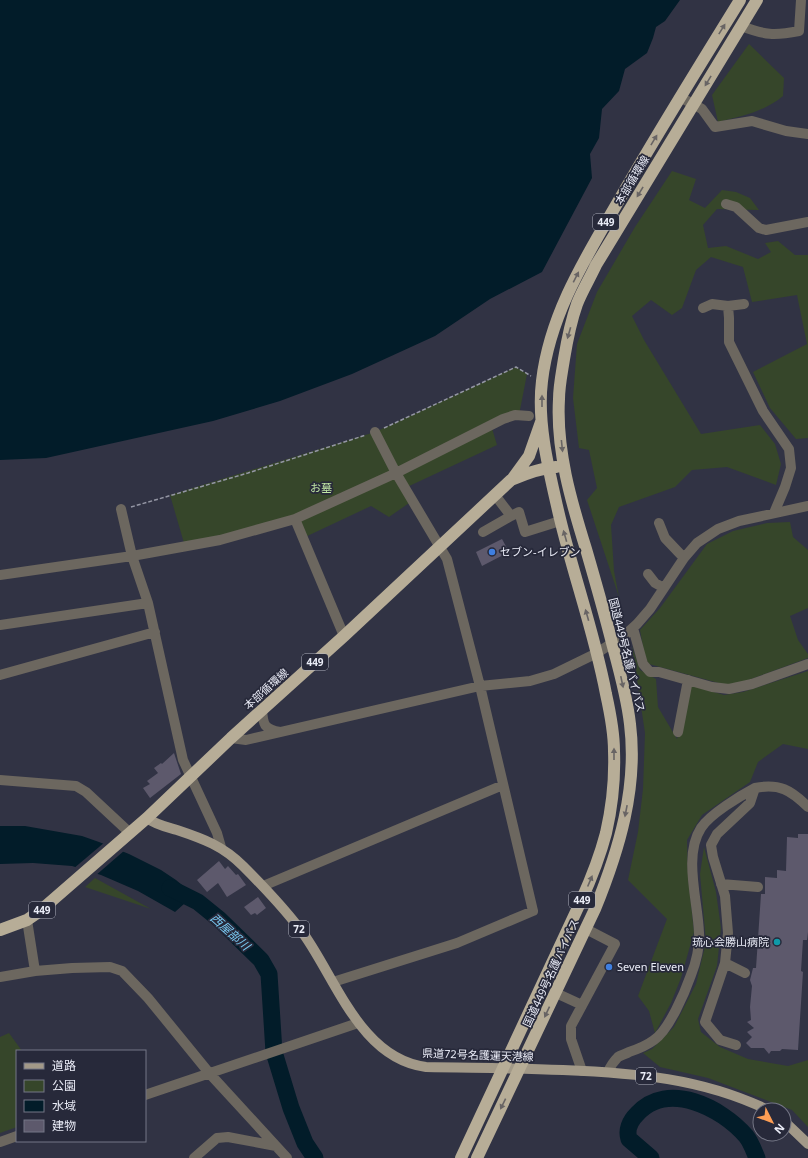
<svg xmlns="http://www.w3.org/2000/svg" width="808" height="1158" font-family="'Noto Sans','Noto Sans JP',sans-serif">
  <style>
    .green { fill: #36462a }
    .water { fill: #021c29 }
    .pier { fill: #313344 }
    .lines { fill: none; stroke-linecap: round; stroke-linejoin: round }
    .river { stroke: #021c29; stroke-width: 17 }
    .building { fill: #5d596c }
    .path { stroke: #9496a4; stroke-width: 1.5; stroke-dasharray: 4 2; stroke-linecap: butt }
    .minor { stroke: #6c675f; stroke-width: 10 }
    .major { stroke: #a29988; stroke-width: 10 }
    .highway { stroke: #b7ad97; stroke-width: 12 }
    .oneway { fill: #686464 }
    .shop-dot { fill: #3f7fe0; stroke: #27293a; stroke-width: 1.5 }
    .culture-dot { fill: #0f9aa8; stroke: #27293a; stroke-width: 1.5 }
    .labels { text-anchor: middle; stroke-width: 3.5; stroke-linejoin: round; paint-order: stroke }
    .shield { fill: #27293a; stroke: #b0b2be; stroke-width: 1 }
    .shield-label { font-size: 10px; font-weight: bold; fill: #eaecf7 }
    .street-label { font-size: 11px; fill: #eaecf7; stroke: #27293a }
    .park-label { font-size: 11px; fill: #c1e7a4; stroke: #27293a }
    .poi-label { font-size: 11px; fill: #eaecf7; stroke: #27293a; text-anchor: start }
    .water-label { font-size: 12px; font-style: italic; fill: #7acaf3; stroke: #27293a }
  </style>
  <rect width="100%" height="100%" fill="#313344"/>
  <!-- green -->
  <path class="green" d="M749 44 784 78 783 96C764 112 742 116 718 122L712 95Z
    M672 171 696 179 689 200 705 208 722 190 736 192 750 198 759 210 717 209 703 225 708 248 726 246 758 259 771 252 765 243 778 241 795 255H808V438L796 439 770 408 753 372 807 344 797 295 752 302 743 267 711 257 696 270 682 308 672 315 651 300 632 316 644 340 701 434 760 425 775 444 781 464 776 485 727 467 692 470 675 487 619 507 611 525 614 571 619 597 587 500 597 488 589 450 579 448 573 398 577 344 597 292 635 227Z
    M516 367 527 374 519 415 491 425 497 445 405 488 412 501 389 517 371 506 303 538 296 519 184 543 170 495 375 432Z
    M790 522 793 537 808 550V608L790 616 798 640 808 654V658L746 681 726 685 649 664 645 658 640 630 660 608 707 544 733 531 767 523Z
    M632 646 640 670 656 679 658 707 677 739 691 685 724 695 743 692 808 671V749L783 744 758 762 750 782 702 815 687 840 688 876 694 932 681 978 671 1003 655 1033 649 1011 638 996 667 919 628 880 638 832 643 789 645 733Z
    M704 847 716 892 721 928 717 966 698 1019 701 1032 720 1047 748 1059 788 1066 808 1060V1127L792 1110 708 1078 660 1067 643 1053 652 1049 674 1027 696 984 706 942 700 874Z
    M95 878 151 909 85 887Z
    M9 1033 22 1051H17V1127L0 1133V1037Z"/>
  <!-- water -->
  <path class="water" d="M0 0H680L665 21 656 27 653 38 647 53 625 69 619 91 602 109 599 138 590 154 592 178 542 272 490 299 435 336 352 374 280 401 213 421 46 458 0 460Z
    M0 826H25L82 836 99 842 129 854 161 870 176 880 194 895 175 912 138 891 101 875 72 866 33 863 0 864Z"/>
  <!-- pier -->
  <path class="pier" d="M105 842 125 850 95 876 73 869Z"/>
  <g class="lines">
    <!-- river -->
    <path class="river" d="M170 888 198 902 219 919 261 960 269 974 274 1052 291 1108 305 1143 315 1158
      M651 1158 629 1139C626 1130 630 1121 637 1114 668 1080 722 1108 746 1136 751 1142 754 1151 757 1158"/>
  </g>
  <!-- building -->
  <path class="building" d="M502 539 509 552 482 566 476 552Z
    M174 753 181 774 150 798 143 788 150 784 147 781 158 773 154 768 161 763 162 764Z
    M798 834H808V932L807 940H803L801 971 803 972 798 1050 782 1049 780 1051H771L769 1054 764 1048H751L746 1043 752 1037 747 1032 754 1028 747 1022 751 1020 750 1007 752 986 750 980 753 968H756L761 894H765V877L777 878V870L786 871 787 837 798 838Z
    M219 861 225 869 228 866 236 875 238 874 246 885 227 897 218 883 207 892 197 880Z
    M258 897 266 908 257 915 255 913 251 915 244 907Z"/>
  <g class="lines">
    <!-- path -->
    <path class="path" d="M384 428 516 367 531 376
      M131 507 248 473 366 435"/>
    <!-- minor -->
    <path class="minor" d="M741 26C765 35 774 36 799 31L801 0
      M680 97 702 109 715 127 752 121 786 131 808 134
      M726 204 736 207 759 228 766 230 808 222
      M728 306 744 304
      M703 308 712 304 728 306 729 318V342L763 411 789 449 791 468 785 487 774 513
      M495 495 511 516 519 512 525 532 560 521
      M121 509 132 556 148 603 183 760 217 833 221 847
      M295 519 344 636
      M659 523 665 538 684 558
      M483 532 511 516
      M648 574 655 583 664 588
      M0 575 132 556 220 540 295 519 396 473 503 419 515 415 529 416
      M0 625 148 603
      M633 628 643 664 650 672H659L712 687 729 689 752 684 808 664
      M0 675 155 632
      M262 709C263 725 264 729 280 732
      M678 732 688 680
      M231 738 246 740 480 686 530 681 554 674 597 653 626 634 637 624 650 609 684 558 697 543 718 529 739 521 808 506
      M0 780 76 786 86 792 130 833
      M721 884 758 887
      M263 886 503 785
      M27 920 35 971
      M725 963 745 973
      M0 977 35 971 72 968 110 967 122 971 148 998 210 1074 287 1158
      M333 982 457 943 533 911 480 686 447 559 396 473 375 432
      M556 993 582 1005
      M736 1045 720 1040 705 1022 725 963 728 933 725 896 713 857 711 845 717 834 750 803 755 788
      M582 1071 571 1039V1026L615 944 586 929
      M608 1072C610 1067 614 1061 618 1057 621 1055 626 1054 629 1052 638 1049 646 1046 654 1040 669 1030 685 992 691 975 696 963 700 946 699 933 698 901 683 856 701 828 710 814 740 796 755 788 779 783 791 790 808 807
      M145 1095 358 1023
      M0 1142 17 1136
      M194 1158 217 1138 228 1137 276 1146"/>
    <!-- major -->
    <path class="major" d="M147 818C156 825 167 827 177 830 204 839 223 846 243 866 265 888 287 911 305 936 337 982 362 1059 426 1067 471 1068 517 1068 563 1070 635 1073 702 1078 768 1110
      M784 1121 808 1144"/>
    <!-- highway -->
    <path class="highway" d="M513 478 529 456 541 422
      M0 930 27 920 40 911 147 818 231 738 344 636 511 480C525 474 541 468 556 467
      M461 1158 581 901C591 879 600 856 606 833 612 807 615 778 614 751 614 732 610 712 606 694 594 630 571 569 557 506 548 467 537 421 542 381 550 312 588 254 622 195 660 129 700 65 740 0
      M477 1158 595 909C619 850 638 788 630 724 627 697 619 669 612 643 604 611 595 580 586 549 571 501 556 450 559 399 559 386 562 372 564 359 567 341 571 321 577 304 582 291 590 278 596 265L757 0"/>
  </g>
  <!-- one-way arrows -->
  <defs><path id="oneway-solid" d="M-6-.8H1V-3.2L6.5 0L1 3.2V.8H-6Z"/></defs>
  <g class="oneway">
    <use href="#oneway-solid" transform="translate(722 29) rotate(-58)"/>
    <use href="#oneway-solid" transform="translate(708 81) rotate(121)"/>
    <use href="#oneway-solid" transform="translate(654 140) rotate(-59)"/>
    <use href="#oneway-solid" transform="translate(640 192) rotate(121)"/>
    <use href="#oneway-solid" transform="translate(576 277) rotate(-63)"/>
    <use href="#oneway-solid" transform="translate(569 333) rotate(106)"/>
    <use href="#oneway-solid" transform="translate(542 401) rotate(-90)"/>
    <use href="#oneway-solid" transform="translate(562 446) rotate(84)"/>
    <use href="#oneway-solid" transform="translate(565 536) rotate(-106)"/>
    <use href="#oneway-solid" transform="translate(587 615) rotate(-106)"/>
    <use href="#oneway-solid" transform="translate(622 682) rotate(78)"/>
    <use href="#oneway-solid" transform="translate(614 754) rotate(-90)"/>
    <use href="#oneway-solid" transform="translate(626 811) rotate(101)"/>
    <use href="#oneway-solid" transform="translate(590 881) rotate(-67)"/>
    <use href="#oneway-solid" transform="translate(547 1012) rotate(115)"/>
    <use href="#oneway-solid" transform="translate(503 1104) rotate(116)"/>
  </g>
  <!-- markers -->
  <g class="shop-dot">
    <circle cx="492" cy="552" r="4"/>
    <circle cx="609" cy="967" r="4"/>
  </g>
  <circle class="culture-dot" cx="777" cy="942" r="4"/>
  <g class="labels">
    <!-- shield labels -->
    <g class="shield">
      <rect x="593" y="214" width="26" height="16" rx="3"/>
      <rect x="302" y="654" width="26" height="16" rx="3"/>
      <rect x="569" y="892" width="26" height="16" rx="3"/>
      <rect x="29" y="902" width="26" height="16" rx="3"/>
      <rect x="289" y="921" width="20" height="16" rx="3"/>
      <rect x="636" y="1068" width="20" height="16" rx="3"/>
    </g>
    <g class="shield-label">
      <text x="606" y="226">449</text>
      <text x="315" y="666">449</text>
      <text x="582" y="904">449</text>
      <text x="42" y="914">449</text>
      <text x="299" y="933">72</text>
      <text x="646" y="1080">72</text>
    </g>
    <!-- street labels -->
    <g class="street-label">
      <text transform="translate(632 180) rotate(-59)" y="4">本部循環線</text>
      <text transform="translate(627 655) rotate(76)" y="4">国道449号名護バイパス</text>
      <text transform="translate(266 689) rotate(-42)" y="4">本部循環線</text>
      <text transform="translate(551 973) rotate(-65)" y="4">国道449号名護バイパス</text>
      <text transform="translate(478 1055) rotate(2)" y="4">県道72号名護運天港線</text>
    </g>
    <!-- park labels -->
    <g class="park-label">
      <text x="321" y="492">お墓</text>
    </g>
    <!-- poi labels -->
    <g class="poi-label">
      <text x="500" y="556">セブン-イレブン</text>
      <text x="769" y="946" text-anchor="end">琉心会勝山病院</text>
      <text x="617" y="971">Seven Eleven</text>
    </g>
    <!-- water labels -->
    <g class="water-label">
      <text transform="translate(230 932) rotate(42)" y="4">西屋部川</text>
    </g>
  </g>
  <!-- legend -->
  <rect x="16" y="1050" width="130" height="92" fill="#27293a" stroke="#757786"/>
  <rect x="24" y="1063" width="20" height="6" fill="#a29988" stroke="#757786"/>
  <text x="52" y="1070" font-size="12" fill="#eaecf7">道路</text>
  <rect x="24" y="1080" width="20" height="12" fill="#36462a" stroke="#757786"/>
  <text x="52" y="1090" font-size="12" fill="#eaecf7">公園</text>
  <rect x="24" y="1100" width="20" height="12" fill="#021c29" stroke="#757786"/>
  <text x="52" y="1110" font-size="12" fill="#eaecf7">水域</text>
  <rect x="24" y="1120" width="20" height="12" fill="#5d596c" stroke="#757786"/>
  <text x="52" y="1130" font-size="12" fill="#eaecf7">建物</text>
  <!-- north arrow -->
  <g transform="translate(772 1122) rotate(132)"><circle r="19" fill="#27293a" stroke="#757786"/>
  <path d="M0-3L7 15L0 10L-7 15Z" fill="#fd9d54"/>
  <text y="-6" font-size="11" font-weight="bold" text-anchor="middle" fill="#eaecf7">N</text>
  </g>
</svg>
